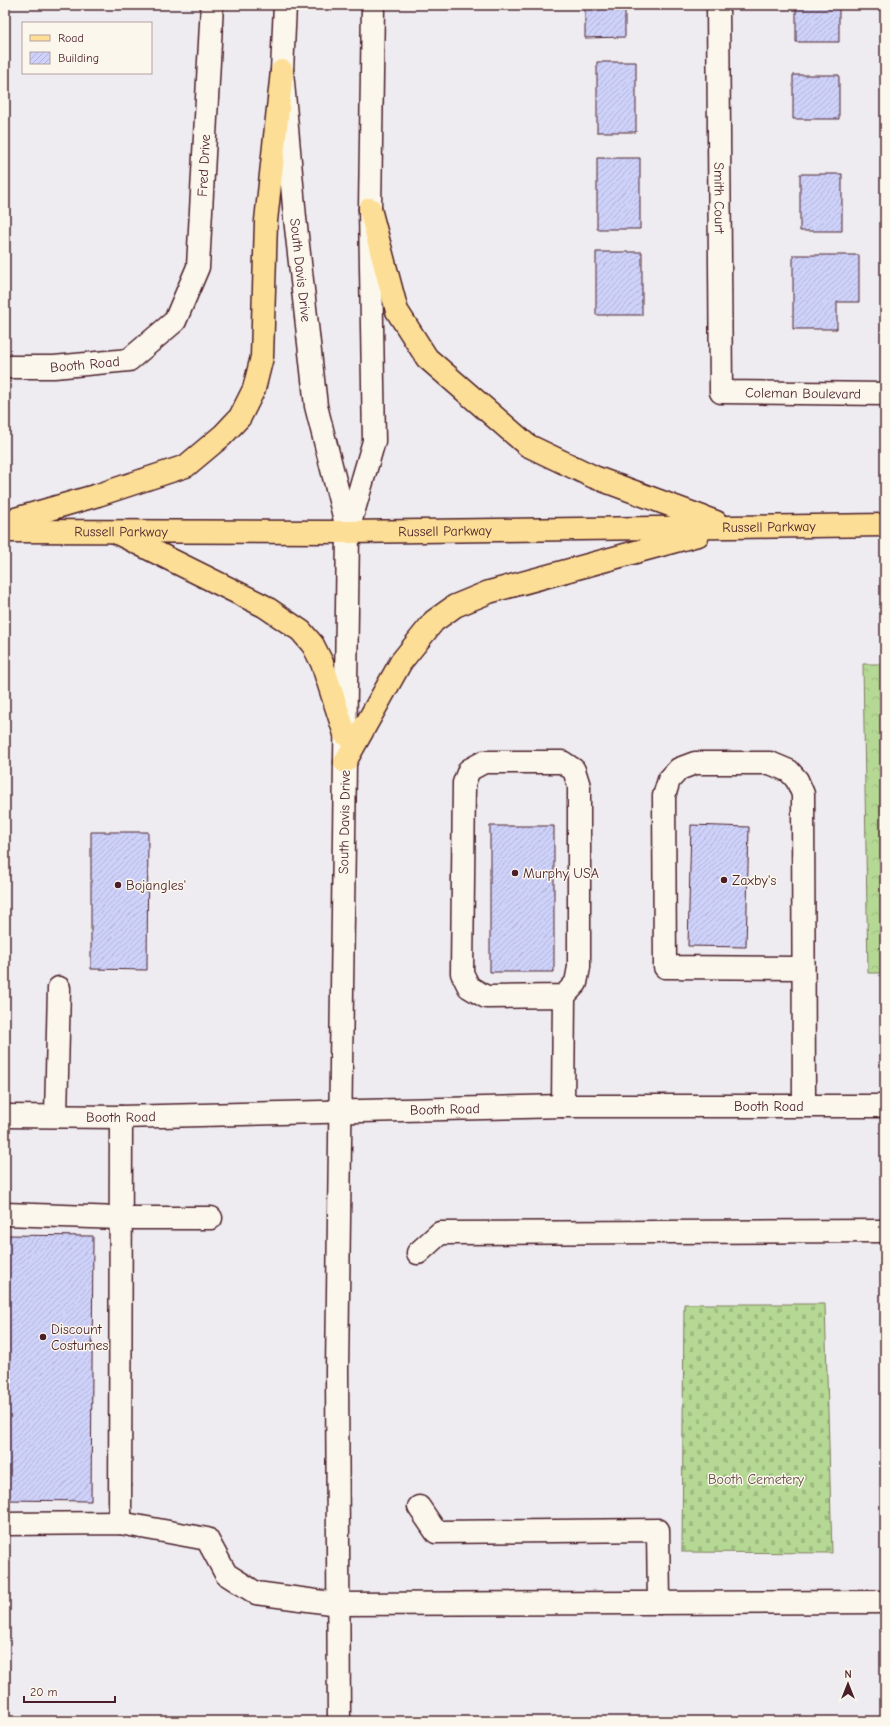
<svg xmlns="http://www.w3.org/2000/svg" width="890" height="1726" font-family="'Comic Neue',sans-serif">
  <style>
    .forest { fill: url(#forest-crowns); stroke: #807c60 }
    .cemetery { fill: url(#cemetery-stones); stroke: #807c60 }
    .building { fill: url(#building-hatch); stroke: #4a1f2b }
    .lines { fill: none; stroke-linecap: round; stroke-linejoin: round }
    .minor-casing { stroke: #4a1f2b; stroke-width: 25 }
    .major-casing { stroke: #4a1f2b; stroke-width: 25 }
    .minor { stroke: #fbf7ec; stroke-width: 22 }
    .major { stroke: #fdde96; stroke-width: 22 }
    .poi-dot { fill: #4a1f2b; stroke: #fbf7ec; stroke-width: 1.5 }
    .labels { text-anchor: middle; stroke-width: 3; stroke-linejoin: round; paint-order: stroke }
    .street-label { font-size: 14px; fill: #4a1f2b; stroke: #fbf7ec }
    .poi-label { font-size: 14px; fill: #4a1f2b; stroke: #fbf7ec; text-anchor: start }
    .park-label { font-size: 14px; fill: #654e45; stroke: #fbf7ec }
  </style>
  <defs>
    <pattern id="forest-crowns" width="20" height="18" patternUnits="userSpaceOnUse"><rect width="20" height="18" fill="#b5d994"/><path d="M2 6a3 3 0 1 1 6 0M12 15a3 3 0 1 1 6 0" fill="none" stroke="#9dba80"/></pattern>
    <pattern id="cemetery-stones" width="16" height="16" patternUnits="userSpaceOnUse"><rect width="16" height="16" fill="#b5d994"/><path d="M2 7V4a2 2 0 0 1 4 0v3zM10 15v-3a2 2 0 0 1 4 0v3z" fill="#9dba80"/></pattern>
    <pattern id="building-hatch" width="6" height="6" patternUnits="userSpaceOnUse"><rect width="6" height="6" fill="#ced1f9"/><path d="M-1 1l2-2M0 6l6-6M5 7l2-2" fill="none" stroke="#b2b3d6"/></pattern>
  </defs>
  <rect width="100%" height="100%" fill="#eeecf0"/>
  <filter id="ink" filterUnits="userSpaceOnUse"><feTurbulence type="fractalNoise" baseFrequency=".025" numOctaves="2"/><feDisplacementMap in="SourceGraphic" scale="8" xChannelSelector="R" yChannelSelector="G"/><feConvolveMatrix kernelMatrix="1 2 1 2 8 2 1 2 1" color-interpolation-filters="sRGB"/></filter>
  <g filter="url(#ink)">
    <!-- forest -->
    <path class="forest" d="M863 664H885V973H868Z"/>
    <!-- cemetery -->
    <path class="cemetery" d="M684 1304H825L832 1553 682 1552Z"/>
    <!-- building -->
    <path class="building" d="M585 5H625V37L585 38Z
      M796 5H839V42H796Z
      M597 62H636V132H597Z
      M793 75H839V119H793Z
      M597 158H640V229H597Z
      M800 174H842V231H800Z
      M596 252H642V315H596Z
      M793 255H859V302H837V329H793Z
      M691 825 749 827 746 947 688 946Z
      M490 826H554V972H490Z
      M91 832H148L147 970 91 969Z
      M5 1235 93 1236 91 1501 5 1500Z"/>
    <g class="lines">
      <!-- minor casing -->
      <g class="minor-casing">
        <g id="minor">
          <path id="s1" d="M285 5 282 71 295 218 316 406 348 532 337 1371 339 1721"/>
          <path id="s2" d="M718 5 721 392 885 394"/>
          <path id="s3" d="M5 367H54L129 360 175 321 198 267 212 5"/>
          <path d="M348 530 374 441 370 209 373 5"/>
          <path d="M803 968 665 967 664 796 669 780 679 769 695 763H770L789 771 797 780 803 794 804 1105"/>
          <path d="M563 1106 564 996 576 983 579 967V786L574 770 562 762H484L469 770 464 783 462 973 469 987 486 997 564 996"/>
          <path id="s4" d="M5 1116 121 1117 563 1106H885"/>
          <path d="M56 1116 59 988"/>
          <path d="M5 1214 120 1218H211"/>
          <path d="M418 1253 440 1233 885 1231"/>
          <path d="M419 1507 436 1532 658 1530 659 1603"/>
          <path d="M120 1523 121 1117"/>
          <path d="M5 1524 120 1523 207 1539 226 1574 256 1593 338 1604 885 1602"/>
        </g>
      </g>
      <!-- major casing -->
      <g class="major-casing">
        <g id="major">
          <path d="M370 209 397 311 427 358 527 445 594 477 716 522"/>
          <path d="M5 522 98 495 186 466 223 435 240 417 254 389 262 357 266 221 282 71"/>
          <path id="s5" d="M5 531 348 532 885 525"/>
          <path d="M117 533 264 606 301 631 313 645 322 663 345 734"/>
          <path d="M345 762 401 662 434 621 455 606 489 592 698 535"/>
        </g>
      </g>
      <!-- minor -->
      <use href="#minor" class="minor"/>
      <!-- major -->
      <use href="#major" class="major"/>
    </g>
  </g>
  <!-- markers -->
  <g class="poi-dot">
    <circle cx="515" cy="873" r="4"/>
    <circle cx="724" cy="880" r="4"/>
    <circle cx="118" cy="885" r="4"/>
    <circle cx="43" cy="1337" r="4"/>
  </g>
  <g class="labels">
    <!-- street labels -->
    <g class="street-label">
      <text dy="5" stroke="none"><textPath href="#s3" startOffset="345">Fred Drive</textPath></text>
      <text dy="5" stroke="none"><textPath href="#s2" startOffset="193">Smith Court</textPath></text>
      <text dy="5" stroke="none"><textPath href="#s1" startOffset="266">South Davis Drive</textPath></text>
      <text dy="5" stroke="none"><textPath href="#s3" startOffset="80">Booth Road</textPath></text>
      <text dy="5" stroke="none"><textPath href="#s2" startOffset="469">Coleman Boulevard</textPath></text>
      <text dy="5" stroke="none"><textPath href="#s5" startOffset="764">Russell Parkway</textPath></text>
      <text dy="5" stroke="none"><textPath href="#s5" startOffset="440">Russell Parkway</textPath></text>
      <text dy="5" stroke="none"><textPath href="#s5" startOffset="116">Russell Parkway</textPath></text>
      <text transform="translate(344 822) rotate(-89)" y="5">South Davis Drive</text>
      <text dy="5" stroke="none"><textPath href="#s4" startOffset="764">Booth Road</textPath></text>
      <text dy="5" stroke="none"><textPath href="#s4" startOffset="440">Booth Road</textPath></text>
      <text dy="5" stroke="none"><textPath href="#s4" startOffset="116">Booth Road</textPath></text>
    </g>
    <!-- poi labels -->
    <g class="poi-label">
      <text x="523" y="878">Murphy USA</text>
      <text x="732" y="885">Zaxby's</text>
      <text x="126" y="890">Bojangles'</text>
      <text x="51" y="1334">Discount<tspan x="51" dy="16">Costumes</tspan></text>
    </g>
    <!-- park labels -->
    <g class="park-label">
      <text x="756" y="1484">Booth Cemetery</text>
    </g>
  </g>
  <!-- margin -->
  <rect width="890" height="1726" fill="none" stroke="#fbf7ec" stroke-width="20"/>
  <rect x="10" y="10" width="870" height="1706" fill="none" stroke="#4a1f2b" stroke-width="1.5" filter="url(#ink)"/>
  <!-- legend -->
  <rect x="22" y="22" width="130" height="52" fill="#fbf7ec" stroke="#b4a19f"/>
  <rect x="30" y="35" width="20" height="6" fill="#fdde96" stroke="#b4a19f"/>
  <text x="58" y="42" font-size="12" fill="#4a1f2b">Road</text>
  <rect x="30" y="52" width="20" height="12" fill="url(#building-hatch)" stroke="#b4a19f"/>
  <text x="58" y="62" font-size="12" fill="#4a1f2b">Building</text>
  <!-- north arrow -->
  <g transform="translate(848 1684)" stroke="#fbf7ec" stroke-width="3" paint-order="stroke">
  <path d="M0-3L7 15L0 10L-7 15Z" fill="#4a1f2b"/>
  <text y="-6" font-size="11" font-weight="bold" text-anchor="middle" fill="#4a1f2b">N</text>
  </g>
  <!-- scale -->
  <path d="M24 1696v6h91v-6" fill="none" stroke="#4a1f2b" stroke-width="2"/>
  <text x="30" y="1696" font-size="12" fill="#4a1f2b" stroke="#fbf7ec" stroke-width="3" paint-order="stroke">20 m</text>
</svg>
